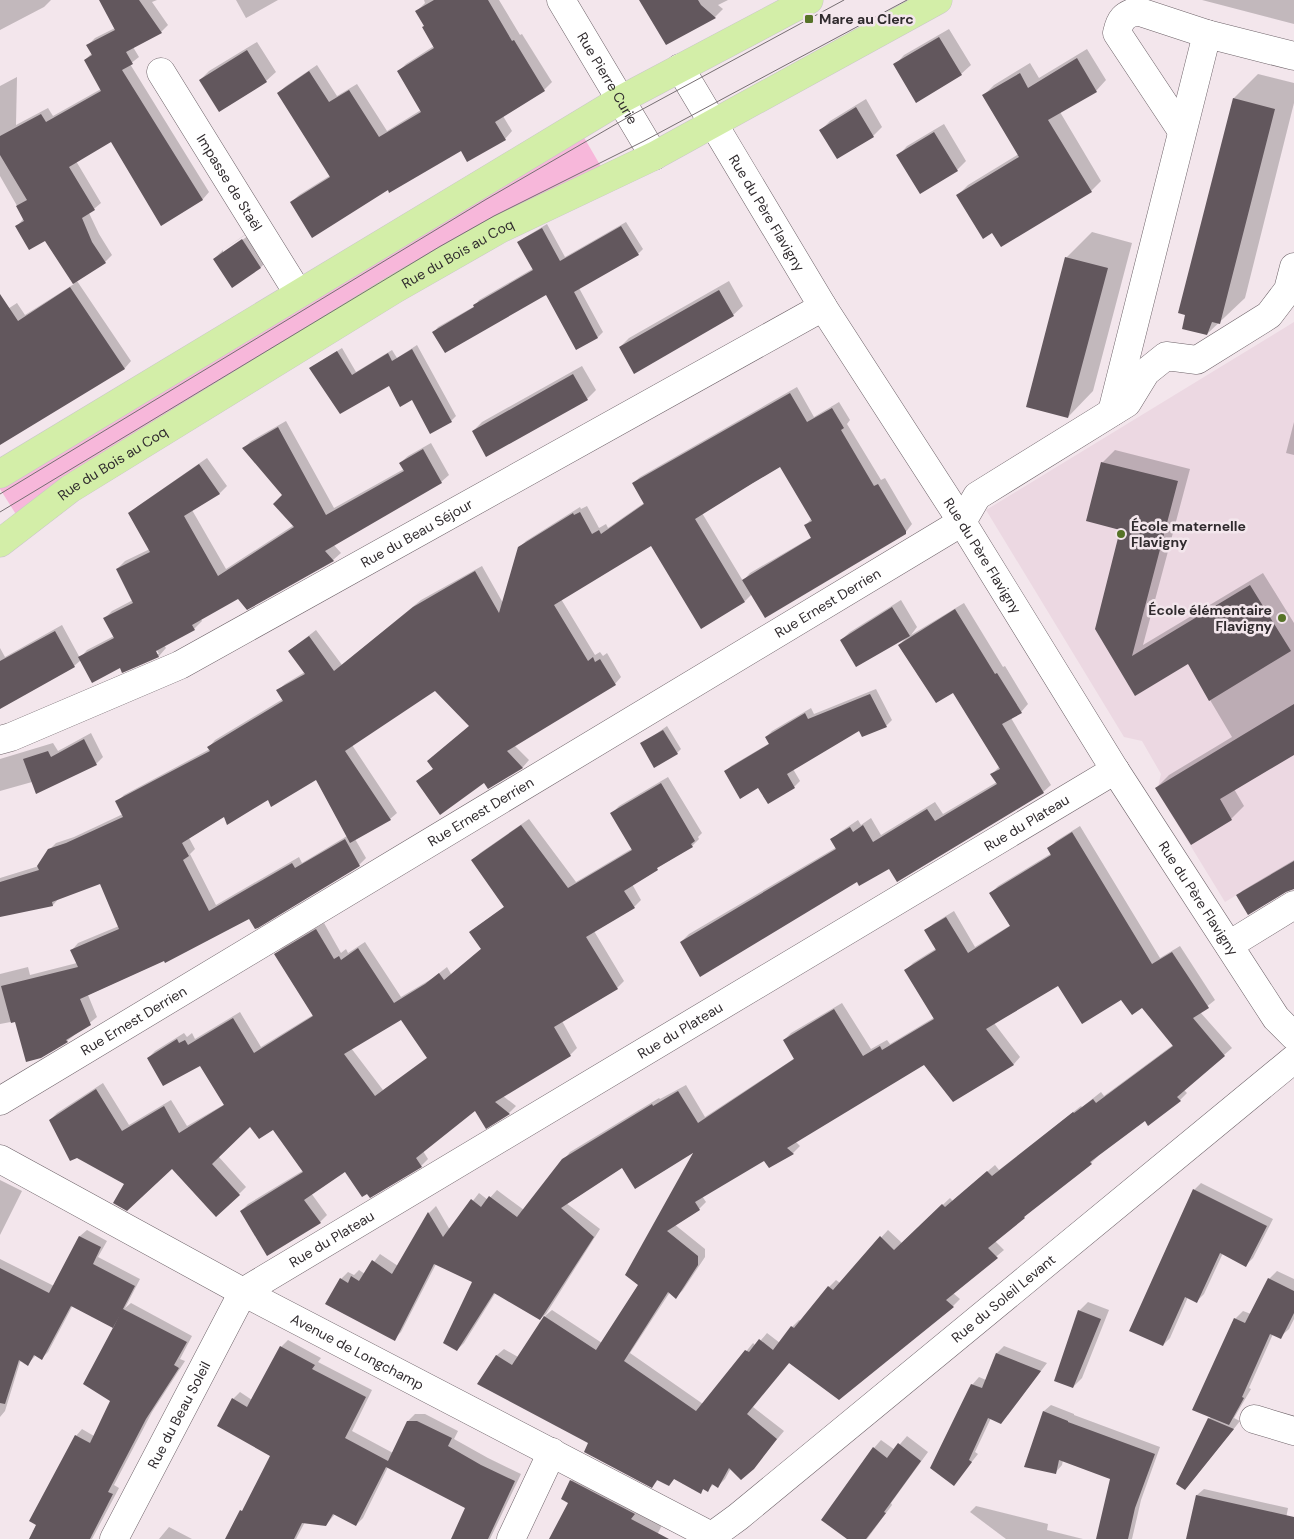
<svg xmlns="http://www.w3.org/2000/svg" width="1294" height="1539" font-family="'DM Sans',sans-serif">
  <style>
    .built { fill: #ecd8e2 }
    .green { fill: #f7b7da }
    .shadow { fill: #0003; fill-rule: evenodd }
    .building { fill: #62575d; fill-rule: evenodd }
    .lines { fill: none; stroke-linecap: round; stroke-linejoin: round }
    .minor-casing { stroke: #6d6268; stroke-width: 29 }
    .major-casing { stroke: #c9c8c9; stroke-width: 29 }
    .minor { stroke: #fff; stroke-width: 28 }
    .major { stroke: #d3eea8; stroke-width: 28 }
    .tram { stroke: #766e72; stroke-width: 1 }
    .poi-dot { fill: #567327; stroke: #f3e6ec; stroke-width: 2 }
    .labels { text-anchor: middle; stroke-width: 5; stroke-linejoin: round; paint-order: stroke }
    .poi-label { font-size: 14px; font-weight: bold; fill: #302b2e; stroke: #f3e6ec; text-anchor: start }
    .street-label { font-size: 14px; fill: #302b2e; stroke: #f3e6ec }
  </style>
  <rect width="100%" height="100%" fill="#f3e6ec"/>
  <!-- built -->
  <path class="built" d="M1294 322V861L1225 902 1157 791 1161 774 1142 741 1124 737 986 510Z"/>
  <!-- green -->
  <path class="green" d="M582 134 603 170 19 519 0 489V486Z"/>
  <!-- shadow -->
  <path class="shadow" d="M0 0H51L44 7 0 30Z
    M100 0H157L152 2 168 25 161 32 133 47 139 57 130 64 209 192 203 199 161 224 112 140 76 161 101 203 89 213 99 234 112 255 105 262 77 281 131 361 125 368 0 444V314L17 303 25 315 74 284 45 240 17 226 24 218 0 176V86L17 77 16 125 48 108 53 116 101 89 85 60 92 53 88 45 95 38 115 28Z
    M236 0H278L246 18Z
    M424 0H499L520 35 522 34 552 82 544 90 503 116 512 131 505 139 461 149 389 189 291 202 299 195 331 175 278 93 286 86 317 65 337 96 357 84 387 131 421 110 399 71 406 64 434 46 425 25 417 11 425 3Z
    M641 0H728L718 5 723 9 715 17 666 43Z
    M1202 0H1294V24Z
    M949 29 971 65 961 74 895 65 904 55Z
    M257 42 276 72 266 81 200 80 209 71Z
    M1087 49 1106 80 1096 91 1060 112 1101 181 1091 191 993 231 958 195 968 185 1019 154 984 95 994 85 1030 63 1039 78Z
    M1258 74 1294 83V103L1245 298 1207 334 1234 98Z
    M866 99 882 127 873 136 821 130 830 121Z
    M944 124 966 161 957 170 898 156 907 146Z
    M626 222 643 249 638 254 579 288 603 332 598 337 576 349 546 293 434 332 438 327 475 306 479 300 534 268 519 242 524 238 547 224 565 257Z
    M251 231 270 258 261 267 232 286 214 259 223 250V253L248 236 246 234 223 250Z
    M1092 232 1132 243 1093 391 1068 417 1066 258Z
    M729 281 743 306 733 315 620 347 629 338Z
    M417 345 456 416 451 421 431 432 413 399 389 384 310 368 342 348 356 372 392 350 397 358Z
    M582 366 596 390 587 399 473 431 482 422Z
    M797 387 814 417 839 402 850 420 847 424 881 480 885 478 912 524 905 533 752 594 745 601 651 545 561 599 595 655 600 652 603 656 607 653 621 677 615 684 514 745 529 760 523 767 488 787 485 781H418L434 768 470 725 436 689 352 745 397 813 390 819 355 839 366 858 359 865 165 960 88 995 97 1017 67 1041 16 1021 0 1024V974L28 967 30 975 77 963 72 950 78 943 119 926 100 882 60 897 53 905 0 916V878L39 866 49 850 56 843 74 837 123 814 117 802 124 795 210 749 209 747 215 740 283 699 278 690 285 684 305 672 289 651 316 630 342 665 421 600 482 566 503 603 519 548 526 541 580 507 581 509 587 506 599 528 606 524 608 528 644 503 633 483 640 477ZM781 466 812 518 805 526 812 537 750 573 743 581 702 513ZM316 779 347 836 302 863 299 857 216 905 190 854 195 849 189 838 224 816Z
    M286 421 334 508 404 469 400 463 408 456 431 443 449 475 441 482 333 544 341 553 333 560 238 597 201 619 202 621 194 629 164 645 166 648 159 656 123 671 121 666 81 660 74 666 0 703V648L5 657 62 625 80 658 87 650 114 636 105 618 112 611 133 600 117 569 125 561 150 549 130 514 138 506 207 458 227 486 220 493 192 510 226 569 294 525 284 495 244 448 251 441ZM154 645 159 654H156Z
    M1294 422V455L1286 453Z
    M1115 450 1190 469 1143 645 1263 573 1294 623V753L1234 789 1244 806 1231 819 1156 788 1169 775 1232 737 1188 663 1136 694 1096 628 1121 529 1102 463Z
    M901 600 917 627 911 635 964 603 1003 667 1005 666 1028 704 1021 712 1011 718 1051 785 1043 792 889 867 857 881 681 942 689 934 837 847 832 840 840 832 858 820 861 825 871 818 881 835 935 802 943 814 997 782 992 774 1000 766 953 691 899 645 907 637 841 640 850 632Z
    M876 689 892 720 886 726 860 729 793 769 800 781 794 787 759 786 725 772 731 766 770 743 766 737 772 731 811 708 814 714Z
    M667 726 681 749 677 753 642 744Z
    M91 733 103 757 96 764 0 791V759L53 743 58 751Z
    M668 777 702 833 698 837 699 839 692 846 632 884 641 900 634 907 594 931 624 981 617 988 562 1021 577 1048 570 1055 503 1096 516 1106 509 1113 486 1127 476 1109 423 1151 428 1159 421 1166 370 1196 345 1170 311 1193 327 1215 320 1222 241 1211 248 1204 304 1170 273 1128 250 1125 218 1156 246 1187 239 1194 172 1167 126 1184 50 1120 57 1113 103 1083 129 1125 171 1100 187 1126 225 1104 200 1064 148 1058 155 1051 184 1033 187 1037 192 1033 195 1039 240 1012 261 1047 313 1015 276 954 283 947 324 923 341 953 346 949 348 953 365 942 401 997 433 978 447 967 451 974 482 948 471 933 478 926 505 906 473 860 480 853 529 819 576 882 633 848 612 813 619 806ZM401 1019 428 1057 383 1090 351 1048Z
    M1080 826 1160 958 1180 946 1215 1000 1200 1012 1232 1048 1184 1090 1187 1093 1180 1100 1145 1119 1097 1155 1098 1156 1091 1163 1031 1210 1024 1217 995 1241 1004 1250 953 1293 960 1299 953 1306 790 1362 753 1407 784 1431 753 1468H731L725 1479 718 1486 714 1484 707 1490 704 1488 700 1492 675 1478 669 1484 659 1479 652 1486 590 1442 496 1356 504 1349 518 1357 546 1315 552 1310 602 1343 639 1284 696 1150 623 1166 566 1203 600 1229 546 1314 540 1319 496 1292 464 1343 457 1350 473 1282 436 1264 401 1332 394 1339 341 1279 348 1272 354 1275 359 1270 365 1274 380 1254 398 1266 429 1213 436 1206 450 1230 479 1193 488 1200 497 1190 524 1210 570 1152 659 1098 660 1099 686 1085 705 1117 795 1058 784 1040 791 1033 842 1003 871 1049 887 1040 890 1044 935 1017 906 970 913 963 937 948 926 931 933 924 954 911 975 947 1011 925 991 893 998 886 1052 853 1049 848 1056 841ZM1059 984 1121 998 1142 1006 1173 1045 1104 1096 1101 1092 1082 1107 1081 1106 999 1170 995 1165 953 1201 950 1198 902 1243 888 1230 840 1283 836 1280 829 1287 801 1321 799 1320 792 1327 780 1343 767 1333 756 1346 753 1343 703 1404 630 1353 670 1292 676 1297 683 1290 705 1257V1249L674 1224 699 1209 706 1202 702 1196 765 1159 793 1153 800 1146 795 1141 924 1064 953 1100 1014 1064 1020 1057 994 1023Z
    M1294 860V889L1238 896 1242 891Z
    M0 1180 22 1191 0 1235Z
    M1201 1183 1273 1219 1253 1258 1246 1265 1223 1253 1204 1294 1197 1301 1188 1297 1170 1338 1163 1345 1194 1190Z
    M87 1230 107 1241 98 1257 140 1279 125 1308 131 1303 192 1336 180 1359 185 1361 152 1412 114 1485 119 1488 92 1539H30L76 1436 82 1429 94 1436 111 1401 118 1322 73 1305 48 1352 42 1358 36 1355 28 1364 22 1360 20 1362 5 1411 0 1417V1259L54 1286 80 1236Z
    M1277 1271 1294 1279V1319L1289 1329 1280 1337 1273 1334 1249 1388 1251 1389 1234 1418 1240 1421 1193 1480 1209 1419 1211 1416 1235 1319 1243 1311 1251 1314 1269 1279Z
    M1088 1302 1109 1310 1082 1378 1073 1387 1079 1311Z
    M288 1340 321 1358 318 1362 372 1390 352 1431 393 1453 408 1421 415 1414H425L458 1431 454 1439 488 1458 521 1474 490 1539H452L467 1508 388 1467 363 1518 356 1525 335 1514 326 1525 305 1522 296 1539H266L272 1456 233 1399 240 1392 252 1400 281 1347Z
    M1004 1346 1047 1363 1008 1415 991 1418 975 1452 978 1454 954 1484 972 1385 979 1377 986 1380 997 1353Z
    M1051 1405 1074 1414V1415L1160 1447 1141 1500 1132 1539H1098L1112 1479 1063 1460 1062 1465 1056 1472 1025 1466 1044 1411Z
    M907 1436 928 1452 891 1503 892 1505 867 1539H849L874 1448 881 1440 895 1450Z
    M578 1474 662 1525 655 1539H550L570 1502 571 1481Z
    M1204 1489 1288 1508 1282 1539H1187L1197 1495Z
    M976 1506 1048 1524 1047 1530 1083 1539H1006L970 1512Z
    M169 1527 192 1539H159Z"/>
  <!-- building -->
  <path class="building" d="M99 0H139L162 33 126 52 133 64 122 70 203 200 161 226 111 142 69 167 95 210 82 218 92 242 106 263 73 284 45 241 29 250 15 226 24 221 16 206 27 200 0 155V136L41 114 46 122 101 91 84 60 92 55 86 45 115 30Z
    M434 0H488L512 41 514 40 545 91 495 122 506 140 467 162 461 151 389 193 388 190 312 238 290 202 330 177 277 93 309 71 329 102 349 90 379 137 421 112 397 71 434 48 422 27 424 26 415 11Z
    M639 0H698L701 5 716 18 666 45Z
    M939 37 962 75 916 103 893 64Z
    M247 50 267 82 219 112 199 80Z
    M1077 58 1097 92 1048 120 1092 192 1001 247 992 233 983 239 956 195 1019 157 982 95 1020 73 1028 88Z
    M1233 98 1275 109 1220 324 1212 322 1207 335 1182 329 1185 315 1178 313Z
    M856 107 874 137 837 159 819 130Z
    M934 132 958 171 920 194 896 155Z
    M621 226 639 255 574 292 598 338 576 350 546 295 445 353 432 332 474 307 473 305 533 270 517 242 542 228 560 261Z
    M242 239 261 268 232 288 213 259Z
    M1065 257 1108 268 1068 418 1026 407Z
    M70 287 125 369 0 445V294L18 321Z
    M719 290 734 316 634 374 619 347Z
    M412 349 452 422 430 434 412 400 400 407 389 386 340 414 309 368 337 351 352 375 388 353 392 361Z
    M573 374 588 400 486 457 472 431Z
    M790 393 807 422 832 408 844 428 841 430 874 486 878 484 906 531V534L765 618 742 580 811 538 804 525 812 521 780 467 753 483 695 519 745 602 701 629 651 546 554 605 588 661 593 657 595 662 600 659 616 685 507 751 523 768 488 789 484 783 440 815 416 781 433 769 427 761 469 726 435 691 345 751 391 820 350 843 316 780 271 807 268 800 227 825 224 817 182 843 189 856 183 860 209 911 292 863 295 868 345 839 360 866 258 928 255 929 249 919 165 963 164 961 80 999 91 1025 66 1040 68 1042 41 1058 26 1062 15 1022 11 1023 1 986 78 967 70 950 119 929 100 884 52 902 53 906 0 917V882L39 870 37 866 48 849 66 843 123 817 115 801 210 751 207 747 283 701 276 690 305 674 288 651 309 636 334 671 413 607 475 571 499 613 518 547 573 513 574 515 580 512 592 534 599 530 601 534 644 504 632 483Z
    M278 427 326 515 404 471 399 463 423 449 442 483 325 551 334 561 247 610 238 599 192 625 195 630 156 651 159 657 122 673 120 668 92 683 78 657 114 638 103 618 133 603 116 569 150 552 128 513 199 464 220 494 184 516 218 576 294 527 273 504 282 495 242 448Z
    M1101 462 1178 481 1132 656 1250 585 1291 651 1209 701 1188 664 1135 696 1095 629 1120 530 1086 521Z
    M892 607 910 636 856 667 840 640Z
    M955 609 995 674 997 673 1022 713 1002 724 1044 793 897 882 889 869 859 886 857 882 700 977 680 942 836 849 830 839 850 827 853 832 863 825 873 842 927 809 935 821 997 784 990 774 1000 769 953 693 936 703 898 645Z
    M55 631 75 667 0 709V661Z
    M870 694 887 727 862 737 859 731 787 774 795 788 768 804 758 788 740 799 724 771 769 744 765 737 805 713 808 719Z
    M1294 704V755L1220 799 1232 820 1191 845 1155 788Z
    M663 730 678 754 654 768 640 743Z
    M84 739 97 765 36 794 23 759 48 751 51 757Z
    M661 783 695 841 691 844 693 847 657 868 658 870 624 891 635 908 586 937 618 989 554 1027 571 1056 495 1102 510 1114 486 1129 475 1111 416 1158 422 1167 370 1198 367 1194 362 1197 345 1172 304 1200 321 1223 267 1256 240 1211 303 1172 273 1130 259 1139 250 1127 212 1164 240 1195 216 1217 172 1169 127 1211 113 1203 124 1184 77 1158 70 1161 49 1120 96 1089 122 1131 164 1106 179 1133 224 1105 200 1066 163 1086 147 1058 177 1039 179 1043 185 1040 188 1045 233 1018 254 1053 313 1016 274 954 316 929 334 959 339 956 341 960 358 948 394 1003 425 984 439 973 444 980 481 949 469 932 504 907 471 860 521 825 568 888 632 850 610 813ZM401 1020 427 1058 375 1096 344 1054Z
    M1072 832 1152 964 1172 952 1209 1008 1193 1018 1225 1056 1177 1097 1181 1101 1148 1126 1145 1121 1090 1162 1092 1164 1024 1217 1025 1218 988 1248 998 1258 946 1300 954 1307 839 1400 789 1363 747 1414 777 1439 754 1469 741 1480 729 1468 718 1488 712 1484 708 1492 703 1489 701 1494 674 1479 669 1486 657 1480 652 1488 584 1452 588 1443 477 1384 496 1355 512 1365 544 1316 596 1350 638 1285 625 1275 693 1153 635 1189 622 1168 561 1208 594 1237 540 1320 494 1293 457 1351 443 1343 472 1282 434 1264 395 1341 325 1304 340 1278 348 1283 351 1276 359 1281 372 1260 392 1274 428 1212 443 1237 471 1199 481 1207 489 1196 517 1217 562 1159 652 1104 653 1106 678 1091 698 1123 794 1059 783 1040 834 1009 863 1056 880 1046 882 1050 934 1019 904 970 936 950 924 930 946 917 968 953 1010 926 989 893 1051 855 1047 848ZM1058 986 1082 1024 1121 1000 1132 1015 1142 1008 1173 1046 1096 1103 1093 1099 1074 1113 1073 1112 992 1176 987 1171 945 1207 942 1204 894 1250 880 1236 833 1290 828 1286 794 1328 791 1326 773 1350 759 1339 749 1352 745 1350 696 1411 624 1361 668 1292 676 1299 698 1265V1256L667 1231 700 1210 695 1202 764 1161 769 1168 794 1154 787 1148 924 1065 953 1102 1014 1065 986 1029Z
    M1294 861V889L1286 892 1248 915 1236 895Z
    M1193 1189 1267 1226 1246 1267 1220 1253 1197 1303 1185 1297 1163 1346 1129 1331Z
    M79 1236 101 1247 93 1264 135 1286 113 1328 71 1306 42 1360 34 1355 28 1366 19 1360 5 1404 0 1403V1268L49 1293Z
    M1268 1278 1294 1291V1313L1281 1339 1270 1334 1242 1397 1244 1398 1229 1425 1192 1410 1234 1318 1245 1323Z
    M123 1309 187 1342 174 1365 179 1368 146 1419 108 1492 113 1494 90 1539H29L36 1525 29 1521 75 1435 90 1443 110 1401 83 1384Z
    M1078 1310 1101 1319 1073 1388 1054 1381Z
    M280 1346 315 1365 312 1369 366 1397 345 1438 388 1461 407 1421H417L452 1438 448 1446 481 1465 515 1481 488 1539H451L465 1508 386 1467 356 1526 333 1514 326 1526 302 1523 294 1539H225L240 1510 242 1511 270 1456 217 1426 232 1398 247 1407Z
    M996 1353 1041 1371 1001 1424 988 1418 969 1460 972 1462 954 1486 930 1468 971 1384 982 1388Z
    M1043 1411 1068 1421V1422L1155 1454 1135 1508 1128 1539H1096L1110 1479 1059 1460 1056 1474 1024 1467Z
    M1208 1418 1234 1429 1185 1490 1176 1484Z
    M898 1443 921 1461 884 1512 886 1513 866 1539H847L821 1520 873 1447 887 1458Z
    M570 1480 635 1514 631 1519 669 1539H549L568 1503 561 1499Z
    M1196 1495 1294 1517V1539H1186Z"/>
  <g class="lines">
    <!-- minor casing -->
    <g class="minor-casing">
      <g id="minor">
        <path id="s1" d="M561 0 654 156"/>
        <path id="s2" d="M680 68 823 307 962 522 1115 770 1276 1018 1294 1036"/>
        <path id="s3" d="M161 72 298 293"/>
        <path d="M1182 131 1117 33C1120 19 1124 15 1137 11L1207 34"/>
        <path d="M1112 412 1207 34 1294 56"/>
        <path id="s4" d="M0 740 11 737 180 665 823 307"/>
        <path d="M1229 945 1294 905"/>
        <path id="s5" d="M0 1101 962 522 977 496 1127 403 1146 372 1166 356 1197 360 1269 315 1288 290 1294 267"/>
        <path id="s6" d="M0 1159 243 1292 717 1539"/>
        <path d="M1254 1419 1294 1431"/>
        <path id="s7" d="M712 1536 738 1517 1294 1059"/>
        <path id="s8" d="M114 1539 243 1292 1115 770"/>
        <path d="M511 1539 552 1452"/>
      </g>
    </g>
    <!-- major casing -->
    <g class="major-casing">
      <g id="major">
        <path d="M0 474 620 100 809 0"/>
        <path id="s9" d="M0 543 70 489 395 289 500 229 654 156 938 0"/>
      </g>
    </g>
    <!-- minor -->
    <use href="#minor" class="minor"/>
    <!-- major -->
    <use href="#major" class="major"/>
    <!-- tram -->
    <path class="tram" d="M0 494 485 200 630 116 844 0
      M0 512 439 247 494 216 644 141 907 0"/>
  </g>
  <!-- markers -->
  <g class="poi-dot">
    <rect x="804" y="14" width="10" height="10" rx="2.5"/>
    <circle cx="1121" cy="534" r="5"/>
    <circle cx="1282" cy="618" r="5"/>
  </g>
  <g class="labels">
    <!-- poi labels -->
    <g class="poi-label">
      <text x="819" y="24">Mare au Clerc</text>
      <text x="1131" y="531">École maternelle<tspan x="1131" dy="16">Flavigny</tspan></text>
      <text x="1272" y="615" text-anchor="end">École élémentaire<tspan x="1272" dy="16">Flavigny</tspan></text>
    </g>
    <!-- street labels -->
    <g class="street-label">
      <text dy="5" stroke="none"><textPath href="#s1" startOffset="91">Rue Pierre Curie</textPath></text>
      <text dy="5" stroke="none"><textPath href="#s3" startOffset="130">Impasse de Staël</textPath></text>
      <text dy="5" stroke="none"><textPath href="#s2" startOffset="169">Rue du Père Flavigny</textPath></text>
      <text dy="5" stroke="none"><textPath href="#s9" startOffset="542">Rue du Bois au Coq</textPath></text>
      <text dy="5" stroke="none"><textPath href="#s9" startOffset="138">Rue du Bois au Coq</textPath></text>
      <text dy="5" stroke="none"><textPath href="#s4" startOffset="466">Rue du Beau Séjour</textPath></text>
      <text dy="5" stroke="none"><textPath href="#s2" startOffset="574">Rue du Père Flavigny</textPath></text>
      <text dy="5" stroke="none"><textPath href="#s5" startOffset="966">Rue Ernest Derrien</textPath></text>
      <text dy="5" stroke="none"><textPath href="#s5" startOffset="561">Rue Ernest Derrien</textPath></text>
      <text dy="5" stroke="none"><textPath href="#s8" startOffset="1192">Rue du Plateau</textPath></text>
      <text dy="5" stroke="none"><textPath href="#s2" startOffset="979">Rue du Père Flavigny</textPath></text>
      <text dy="5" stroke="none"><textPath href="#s5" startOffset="156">Rue Ernest Derrien</textPath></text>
      <text dy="5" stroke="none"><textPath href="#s8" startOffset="788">Rue du Plateau</textPath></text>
      <text dy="5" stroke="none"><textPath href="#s8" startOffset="382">Rue du Plateau</textPath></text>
      <text dy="5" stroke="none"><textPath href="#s7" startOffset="376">Rue du Soleil Levant</textPath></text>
      <text dy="5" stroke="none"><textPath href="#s6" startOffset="406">Avenue de Longchamp</textPath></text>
      <text dy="5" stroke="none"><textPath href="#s8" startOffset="140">Rue du Beau Soleil</textPath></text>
    </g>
  </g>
</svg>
